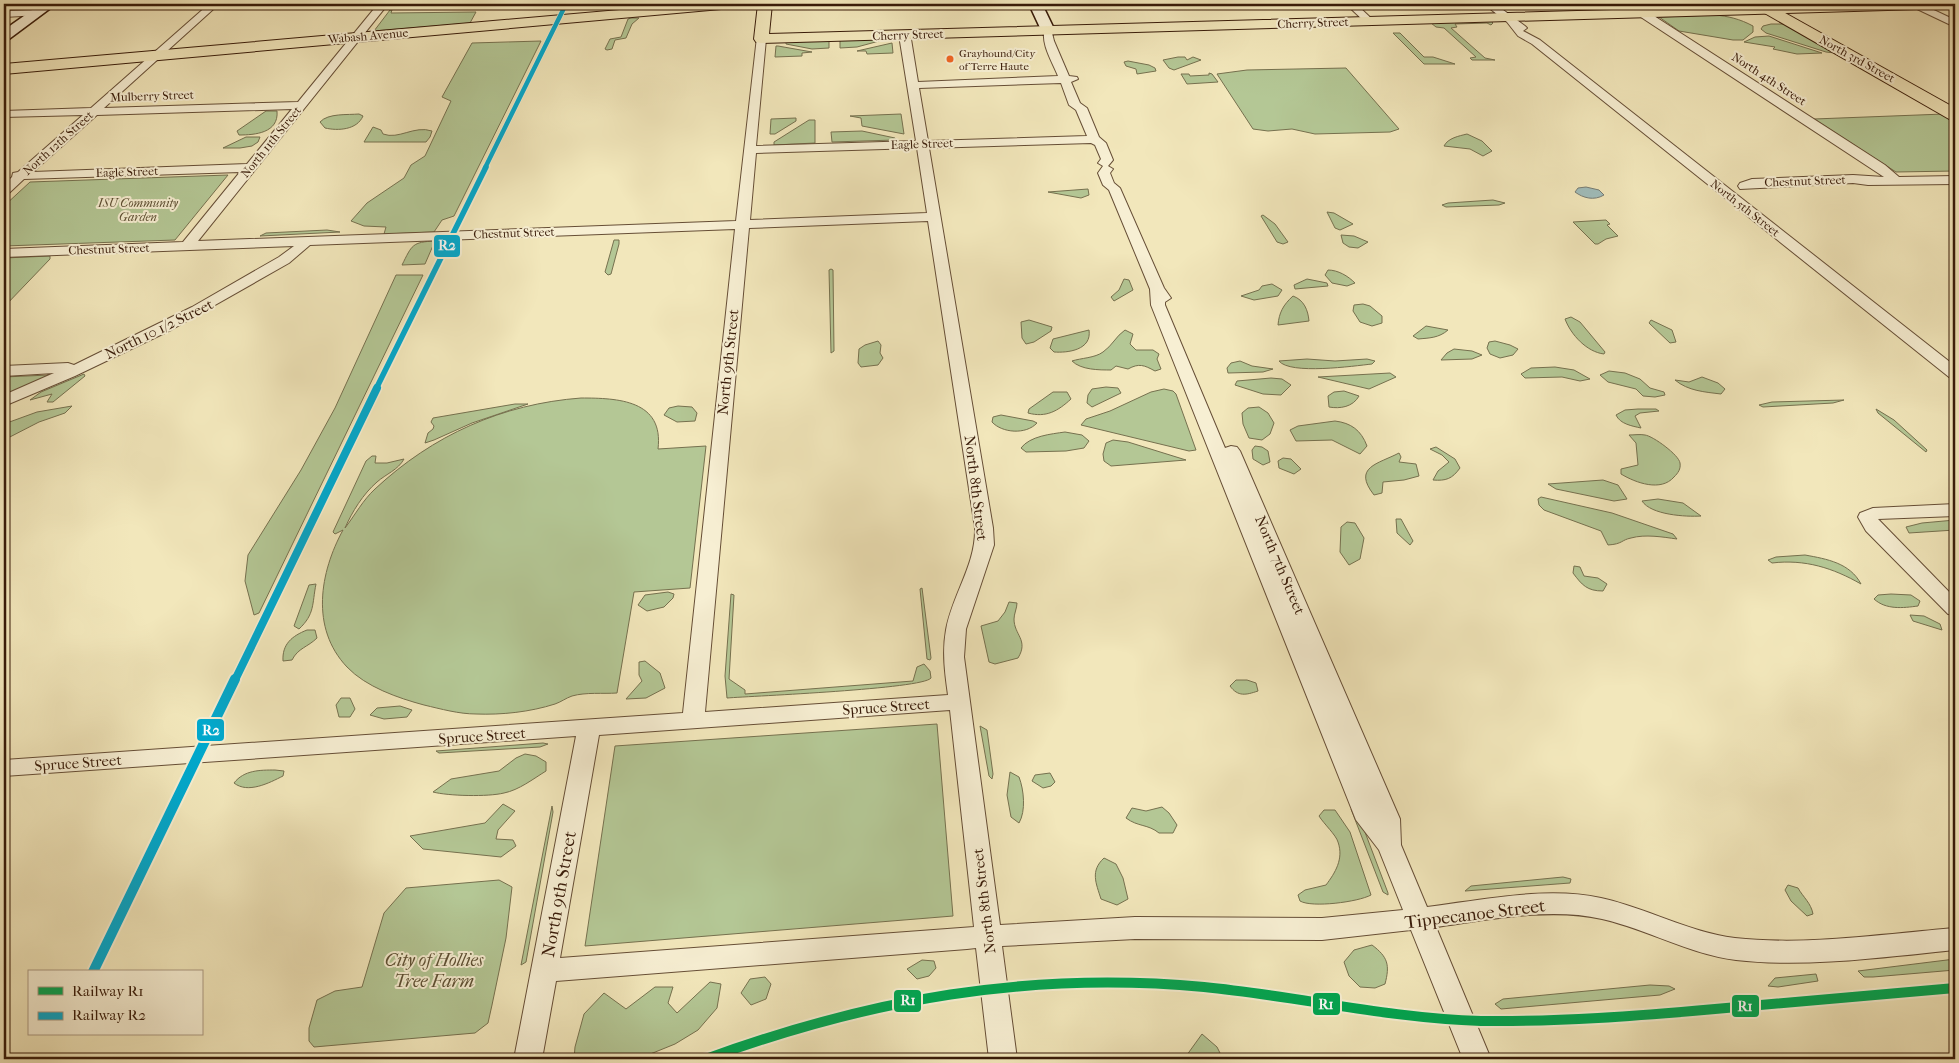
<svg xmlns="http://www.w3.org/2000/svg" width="1959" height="1063" font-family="'IM FELL French Canon',serif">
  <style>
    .green { fill: #b4c795; stroke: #76714f }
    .water { fill: #a0bdbb; stroke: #767c74 }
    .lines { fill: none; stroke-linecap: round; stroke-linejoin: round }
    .street-casing { stroke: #664e36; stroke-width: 2 }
    .secondary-casing { stroke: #381b09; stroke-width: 3 }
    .primary-casing { stroke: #381b09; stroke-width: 2 }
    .highway-casing { stroke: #381b09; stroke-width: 2 }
    .street { fill: #f7efd3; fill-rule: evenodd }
    .secondary { fill: #f7efd3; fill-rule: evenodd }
    .primary { fill: #f2e7bb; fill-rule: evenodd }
    .highway { fill: #f2e7bb; fill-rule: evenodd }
    .rail-1-casing { stroke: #f7efd3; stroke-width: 14 }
    .rail-2-far3-casing { stroke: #f7efd3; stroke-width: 6 }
    .rail-2-far2-casing { stroke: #f7efd3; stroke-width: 9 }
    .rail-2-far1-casing { stroke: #f7efd3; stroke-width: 11 }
    .rail-2-casing { stroke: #f7efd3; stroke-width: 14 }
    .rail-1 { stroke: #00a651; stroke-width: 10 }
    .rail-2-far3 { stroke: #00a9ce; stroke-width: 4.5 }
    .rail-2-far2 { stroke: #00a9ce; stroke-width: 5.5 }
    .rail-2-far1 { stroke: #00a9ce; stroke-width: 8 }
    .rail-2 { stroke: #00a9ce; stroke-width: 10 }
    .bus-dot { fill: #f26522; stroke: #f7efd3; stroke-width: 2 }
    .labels { text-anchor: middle; stroke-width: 4; stroke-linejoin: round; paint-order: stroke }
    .far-bus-label { font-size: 11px; fill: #381b09; stroke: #f7efd3; text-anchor: start }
    .far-street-label { font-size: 12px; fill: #381b09; stroke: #f7efd3 }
    .far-park-label { font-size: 12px; font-style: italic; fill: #5d4f33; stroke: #f7efd3 }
    .street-label { font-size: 15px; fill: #381b09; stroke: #f7efd3 }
    .near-street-label { font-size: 18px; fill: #381b09; stroke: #f7efd3 }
    .near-park-label { font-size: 18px; font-style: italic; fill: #5d4f33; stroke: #f7efd3 }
    .line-badge { stroke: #f7efd3; stroke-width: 2 }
    .badge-label { font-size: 14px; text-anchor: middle; font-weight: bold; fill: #fff }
  </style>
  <rect width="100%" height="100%" fill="#f2e7bb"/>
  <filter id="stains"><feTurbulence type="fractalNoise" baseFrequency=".004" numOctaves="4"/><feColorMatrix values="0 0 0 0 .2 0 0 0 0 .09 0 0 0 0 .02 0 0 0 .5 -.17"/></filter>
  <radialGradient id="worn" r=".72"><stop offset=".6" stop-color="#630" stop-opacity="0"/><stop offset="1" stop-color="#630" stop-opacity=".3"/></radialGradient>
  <!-- green -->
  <path class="green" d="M390 10H392L391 13 476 12 470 23 374 31Z
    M1714 15C1728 16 1740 19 1753 26V32L1743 40H1733L1679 31 1659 17Z
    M631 18H639L632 24 626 38 615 40 612 49 607 50 605 49 610 39 621 37 628 19Z
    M1491 21 1493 23 1491 25 1487 23 1455 24 1457 27 1451 28 1485 58 1495 60H1472L1470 58 1476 57 1444 28 1436 27 1431 23Z
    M1771 24H1788L1835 53 1826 52 1766 33 1761 29 1763 26Z
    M1393 33H1400L1424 57H1433L1455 64H1424Z
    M1769 36 1822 53 1797 54 1773 49 1775 47 1744 42 1755 37Z
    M883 39V40L857 47 840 48V40Z
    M829 40V48L812 49 786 44V42Z
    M541 41 454 216 442 220 434 232 384 234 386 227 364 226 351 221 367 203 404 178 411 165 425 156 451 101 442 97 472 43Z
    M892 43 893 53 867 54 866 51H857Z
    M776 46H778L812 52 802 53V56L775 57Z
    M1178 57H1185L1187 60 1193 57 1201 60 1174 70 1169 68 1163 60Z
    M1128 61 1149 65 1155 68 1156 71 1137 74 1136 69 1126 66 1124 62Z
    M1346 68 1399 129 1390 132 1315 134 1292 129 1268 131 1253 129 1217 74 1247 70Z
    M1209 73 1212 74 1218 82 1187 84 1181 74H1189L1190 76 1209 75Z
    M266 111H277C279 133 255 135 239 135L237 131Z
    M359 114 363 116C357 130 338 131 325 128L320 122C328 113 348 115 359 114Z
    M901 114 904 134 862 126 861 118 850 116Z
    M1944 114 1955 121V171L1896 172 1814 119Z
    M796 118V121L775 134H770L771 119Z
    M809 120H815V143L774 145V142Z
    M373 127 381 130 383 134C399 140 414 125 432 131L430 137 426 142H364Z
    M862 131 895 138V140L832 142 831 132Z
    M1467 134 1482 141 1492 151 1483 156 1470 149 1444 146C1448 138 1459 136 1467 134Z
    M246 137H260L258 142 252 146 240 148H223Z
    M228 175 175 240 4 246V206L30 182Z
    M1088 189 1089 195 1081 198 1048 192Z
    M1493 200 1505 203 1499 205 1446 207 1442 205 1448 203Z
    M1327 212 1334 213 1353 224 1340 230 1335 228Z
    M1263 215 1275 224 1288 242 1283 244 1277 242 1261 216Z
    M1606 220 1610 224 1607 225 1618 236 1606 239 1598 244H1595L1573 222Z
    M327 230 340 232 260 236 266 233Z
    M1341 235 1354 236 1368 242 1358 248 1349 247 1343 243Z
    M614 240H619V244L611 274 608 275 605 272Z
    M435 241 425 264 402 265C412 245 412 242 435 241Z
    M50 256V259L4 307V258Z
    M831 269 833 270 834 351 831 353 829 270Z
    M1328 270C1338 270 1348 276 1355 283L1347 286 1332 283 1325 275Z
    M396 275H423L259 613 254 615 245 581 248 555 301 470 335 408Z
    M1124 279 1129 280 1133 290 1114 301 1111 297 1119 290Z
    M1307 279 1327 283 1328 286 1295 289 1294 285Z
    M1272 284 1282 290 1278 296 1254 300 1241 296 1259 290 1262 286Z
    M1293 296C1304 300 1308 310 1309 321L1278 325C1279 313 1283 305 1293 296Z
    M1363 304 1370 306 1382 316V323L1372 326 1360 322 1353 311 1354 305Z
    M1571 317 1580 322 1605 352 1604 354C1587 352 1571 335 1565 319Z
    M1029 320 1052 327 1051 331 1034 342 1026 344 1022 338 1021 322Z
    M1651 320 1672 330 1676 342 1670 343 1649 323Z
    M1426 326 1448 330C1439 338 1429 338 1418 339L1413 336Z
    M1089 330C1092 350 1068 353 1054 352L1050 348 1053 339Z
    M1125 330 1133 334 1130 344 1136 350H1153L1159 354 1157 359 1161 369 1155 371C1144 365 1139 363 1128 369L1116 366 1111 370C1099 370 1081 370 1072 361 1081 358 1095 358 1103 352 1112 346 1116 336 1125 330Z
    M878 341 881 345 880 353 883 358 878 365 861 367 858 363 859 349 865 345Z
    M1495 341 1510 345 1518 349 1513 355 1500 358 1490 354 1487 348 1489 342Z
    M1454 349 1472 351 1482 355 1472 359 1441 360 1447 353Z
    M1307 359 1335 361 1367 359 1375 361 1372 364C1354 366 1290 375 1279 361Z
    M1240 361 1252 366 1273 369 1263 372 1228 373 1227 368 1231 363Z
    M1555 367 1574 370 1590 379 1580 381 1562 377 1525 378 1521 374 1531 368Z
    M1609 371 1625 373 1640 379 1650 388 1664 392 1665 395 1655 397 1643 396 1636 389 1608 382 1600 375Z
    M1390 373 1396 377 1369 389 1318 377Z
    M84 374 85 376 53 402H47L52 394 30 400 41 392Z
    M49 375H50L4 397V377Z
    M1702 377 1718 383 1725 389 1721 394C1705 392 1688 391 1675 380L1689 382Z
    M1271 378 1282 379 1291 385 1281 395 1263 394 1235 385 1237 381Z
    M1106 387 1118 388 1121 393 1092 407 1087 403 1088 395 1092 389Z
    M1164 389 1173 391 1176 394 1196 450 1189 451 1081 425 1086 419 1110 411 1151 392Z
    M1344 391 1359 396C1353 407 1340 409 1329 407L1328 396 1334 392Z
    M1053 392H1067L1071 399C1058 411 1046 418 1028 413L1029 409Z
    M581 398C618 398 664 400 658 449L706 446 690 588 634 592 617 693C603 694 586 692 572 696 566 698 561 702 555 704 530 712 502 715 476 714 459 714 441 709 424 705 398 698 366 687 347 667 310 628 320 572 343 530L335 534 333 532 366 461 372 456H376L375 463H387L404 459C398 470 386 474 377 482 363 494 352 512 345 528 355 515 363 500 375 489 433 435 502 404 581 398Z
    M1844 400 1833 403 1763 407 1759 405 1772 402Z
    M515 404H528L472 423 434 440 425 443 428 433 433 429 434 426 431 422 433 418Z
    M72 406 65 413 39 422 4 440V424L37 412Z
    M678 406 692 407 697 413 695 421 677 422 664 415 669 408Z
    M1259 407 1268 413 1274 423 1270 434 1262 440 1249 438 1243 424 1242 413 1248 408Z
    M1638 409H1656L1659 411 1640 413 1635 416 1641 428C1632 426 1620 424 1616 415L1625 410Z
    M1876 409 1894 420 1927 450 1926 452 1878 413Z
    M1001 415 1033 421 1037 423C1026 435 1002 433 992 422L993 417Z
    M1335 421C1351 423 1361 430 1367 446L1360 454 1332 440 1296 441 1290 430 1298 426Z
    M1065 432 1082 435 1089 441 1084 448 1066 451 1026 452 1021 448C1030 436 1051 434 1065 432Z
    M1629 435C1634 435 1640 434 1645 435 1653 436 1679 455 1680 463 1681 469 1678 473 1674 477 1661 492 1636 483 1621 474V469L1638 465 1636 443Z
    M1113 440 1128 442 1186 460 1111 466 1104 461 1103 454 1106 443Z
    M1255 446 1262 447 1268 451 1270 462 1263 465 1253 459 1252 450Z
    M1436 447 1455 459 1460 468C1452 479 1446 481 1433 480L1438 471 1449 462 1442 455 1430 449Z
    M1399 453 1401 457 1399 462 1416 464 1419 476 1404 480 1383 482 1382 493 1374 495C1352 467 1378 464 1399 453Z
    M1283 458 1291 459 1301 469 1294 474 1279 468 1278 461Z
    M1603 480 1618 485 1627 499 1614 501 1556 489 1548 484Z
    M1541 497 1612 513 1673 534 1677 539C1663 537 1645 534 1631 538 1621 540 1623 544 1608 545L1601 531 1544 510 1539 505 1538 499Z
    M1658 499 1683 503 1701 516C1686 517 1651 515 1642 501Z
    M1396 519H1401L1413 541 1410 545 1397 533Z
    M1955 520V530L1909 533 1906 527 1922 523Z
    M1347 522 1355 523 1364 538 1360 559 1349 565 1340 552 1341 527Z
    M1805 555C1827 559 1850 563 1861 584 1833 568 1805 559 1772 563L1768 560 1776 557Z
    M1574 566 1580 567 1584 576 1598 578 1607 584 1603 591C1587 591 1582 585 1573 573Z
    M316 584C312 604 315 614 299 629L294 626 309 585Z
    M922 588 931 658 930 660 927 659 920 589Z
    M668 592 674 594 673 598 664 607 647 611 638 605 645 595Z
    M731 594 734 595 729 679 745 690V694L913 681 917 667 924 664 930 671 931 678C923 689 753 696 727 698L725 676Z
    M1891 594 1911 595 1920 601 1918 606C1903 608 1886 610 1874 599L1878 595Z
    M1009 602 1017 603C1017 608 1014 614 1014 619 1014 635 1029 640 1018 658L995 664 989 662 981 626 998 621 1005 612Z
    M1910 615 1924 616 1940 624 1942 630 1913 621Z
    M307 630H315L317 638C308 647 298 648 292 660L283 661C282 644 292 636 307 630Z
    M645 661 660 673 665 688 646 698 626 699 642 681 639 675V662Z
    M1236 680H1247L1256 683 1258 691C1246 695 1238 697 1230 686Z
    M341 698H350L355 709 350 717H339L336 705Z
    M400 706 412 710 407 717 384 719 370 715 377 708Z
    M937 724 953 916 585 946 615 746Z
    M980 726 987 730 993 774 992 779 989 776Z
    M543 743 548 744 540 747 439 753 436 751Z
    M525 754 536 756 546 762V771C533 779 519 790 504 793 488 797 448 796 433 792L451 779 499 771 516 758Z
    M275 770 284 771 283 776C269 783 248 794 234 783 244 770 260 770 275 770Z
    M1010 772 1019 777C1024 790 1026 811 1019 823L1011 817 1007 795Z
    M1050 773 1055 782 1051 786 1043 788 1032 781 1035 775Z
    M503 804 515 811 498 830 496 839 513 840 516 846 501 857 423 849 410 836 485 823Z
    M552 806 553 812 526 962 521 965Z
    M1162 807 1169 813 1177 825 1173 833H1159C1148 824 1138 827 1126 818L1132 808 1146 811Z
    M1354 808 1357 811 1388 893V895L1383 892 1351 809Z
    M1324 810H1335L1350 832 1371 895C1358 902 1312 908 1300 901L1298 895 1305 890 1326 885C1335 873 1344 859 1338 842 1336 835 1324 824 1319 816Z
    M1104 858 1116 864 1123 878 1128 899 1117 905 1101 899C1096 883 1090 871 1104 858Z
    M1563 877 1571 879 1570 883 1465 891 1471 886Z
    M499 880 512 887 506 938 492 1005 488 1023 475 1033 314 1047 309 1041V1028L317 1000 335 991 362 987 384 913 406 888Z
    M1788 885 1798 888C1803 897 1811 903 1813 914L1807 916 1791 901 1785 890Z
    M1372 945C1388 957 1390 965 1385 984L1375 988 1360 987 1349 976 1344 962 1354 950Z
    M1955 959V970L1873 977H1864L1858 971Z
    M922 960 934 961 936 968 929 976 917 979 907 969Z
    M1816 974 1818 981 1778 987 1768 986 1775 978Z
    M765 977 771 984 766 999 751 1005 741 993 750 979Z
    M710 982 721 984 717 1008 698 1030 675 1044 638 1059H574L575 1047 584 1014 604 993 626 1009 655 987H673L668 1003 677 1013Z
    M1650 985 1669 986 1675 989 1660 995 1501 1009 1495 1004 1503 999Z
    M1202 1034 1217 1047 1223 1059H1184Z"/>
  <!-- water -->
  <path class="water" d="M1586 187 1599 190 1604 195C1594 201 1583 198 1575 192L1578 188Z"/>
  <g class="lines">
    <!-- street casing -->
    <g class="street-casing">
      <path id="street" d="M209 4H219L104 108 298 102 378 4H388L198 241 736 221 757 37 761 36 766 39 756 146 916 141 899 35 900 33H908L911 39 918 82 1058 76C1053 63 1040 43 1045 29H1051L1054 41 1069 76 1077 77 1078 79 1071 82 1080 103 1087 108 1099 137 1106 143 1113 160 1108 166 1113 169 1110 173 1114 183 1120 188 1164 288 1171 298 1165 302V305L1225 448 1231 446 1237 447 1240 451 1400 819 1401 845 1427 907C1482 900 1547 886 1601 898 1647 908 1688 932 1735 938 1807 946 1883 934 1955 928V950C1886 957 1805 968 1736 960 1688 954 1647 929 1602 919 1550 907 1487 920 1436 927L1491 1059H1463L1411 930 1322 940 1135 939 1002 946 1017 1059H989L976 948 967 949 556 981 542 1059H514L576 736 4 776V760L683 713 735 229 310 245 289 263 171 330 75 376 4 406V395L54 373 4 376V366L68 363 74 365 192 307 279 257 294 246 4 257V249L183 242 240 172 24 179 8 194 4 195V185L12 177 13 173 18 172 83 115 4 117V111L91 108ZM1061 83 1069 105 1076 110 1087 136 928 141 919 88ZM292 109 247 164 33 172 97 115ZM1091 143 1095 145 1101 159 1098 163 1103 166 1098 173 1103 185 1109 190 1150 289 1151 305 1356 820 1379 850 1403 910 1322 918 1135 917 1000 925 964 657 966 629 994 545 993 528 929 148ZM917 148 927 213 750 220 756 153ZM928 221 975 528C976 565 952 595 946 630 942 652 945 674 948 695L705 712 749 228ZM950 710 974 927 560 958 599 735Z
        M1346 4H1356L1374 21 1369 24 1366 23Z
        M1484 4H1495L1525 26 1527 28 1523 31 1525 32 1540 40 1955 366V379L1949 377 1532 44 1518 36 1507 22Z
        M1621 4H1633L1651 14 1885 165 1899 177 1955 176V184L1868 185 1853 183 1740 189 1738 186 1740 183 1752 179 1853 175 1884 177Z
        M1916 4H1921L1955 20V27L1915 8 1913 6Z
        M37 10 40 11V15L4 17V11Z
        M1955 504V516L1878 519 1955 598V615L1948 614 1866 531 1858 517 1860 513 1873 508Z"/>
    </g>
    <!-- secondary casing -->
    <g class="secondary-casing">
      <path id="secondary" d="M41 4H56L9 39 4 40V30Z
        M1029 4H1042L1055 31 1053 34H1043Z"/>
    </g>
    <!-- primary casing -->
    <g class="primary-casing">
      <path id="primary" d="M688 4H739L732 8 4 74V64Z
        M758 4H772L769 34 1821 4H1955V8L761 43 756 42 754 39Z"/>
    </g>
    <!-- highway casing -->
    <g class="highway-casing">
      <path id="highway" d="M1752 4H1769L1955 108V120L1949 119 1754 7Z"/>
    </g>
    <!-- street -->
    <use href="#street" class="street"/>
    <!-- secondary -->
    <use href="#secondary" class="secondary"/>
    <!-- primary -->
    <use href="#primary" class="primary"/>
    <!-- highway -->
    <use href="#highway" class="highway"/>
    <!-- rail-1 casing -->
    <g class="rail-1-casing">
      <path id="rail-1" d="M706 1059C870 999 1028 971 1204 987 1296 996 1387 1018 1481 1021 1559 1022 1637 1016 1715 1009 1795 1002 1875 995 1955 988"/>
    </g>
    <!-- rail-2-far3 casing -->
    <g class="rail-2-far3-casing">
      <path id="rail-2-far3" d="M485 168 566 4"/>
    </g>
    <!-- rail-2-far2 casing -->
    <g class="rail-2-far2-casing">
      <path id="rail-2-far2" d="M376 389 486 167"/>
    </g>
    <!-- rail-2-far1 casing -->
    <g class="rail-2-far1-casing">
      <path id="rail-2-far1" d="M235 680 377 388"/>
    </g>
    <!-- rail-2 casing -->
    <g class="rail-2-casing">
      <path id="rail-2" d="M93 972 235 679"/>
    </g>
    <!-- rail-1 -->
    <use href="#rail-1" class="rail-1"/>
    <!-- rail-2-far3 -->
    <use href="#rail-2-far3" class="rail-2-far3"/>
    <!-- rail-2-far2 -->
    <use href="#rail-2-far2" class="rail-2-far2"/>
    <!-- rail-2-far1 -->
    <use href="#rail-2-far1" class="rail-2-far1"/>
    <!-- rail-2 -->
    <use href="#rail-2" class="rail-2"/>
  </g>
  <!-- markers -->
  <circle class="bus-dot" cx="950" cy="59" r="4.5"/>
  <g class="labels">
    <!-- far-bus labels -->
    <g class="far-bus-label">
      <text x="959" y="57">Grayhound/City<tspan x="959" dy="13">of Terre Haute</tspan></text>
    </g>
    <!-- far-street labels -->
    <g class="far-street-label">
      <text transform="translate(1313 23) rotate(-2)" y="4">Cherry Street</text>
      <text transform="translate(908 35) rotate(-2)" y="4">Cherry Street</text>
      <text transform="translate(368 36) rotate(-5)" y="4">Wabash Avenue</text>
      <text transform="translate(1857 59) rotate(29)" y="4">North 3rd Street</text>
      <text transform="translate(1769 79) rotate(33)" y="4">North 4th Street</text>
      <text transform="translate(152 96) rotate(-2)" y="4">Mulberry Street</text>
      <text transform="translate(271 142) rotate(-51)" y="4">North 11th Street</text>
      <text transform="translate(58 143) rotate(-42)" y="4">North 12th Street</text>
      <text transform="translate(922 144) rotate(-2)" y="4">Eagle Street</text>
      <text transform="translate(127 172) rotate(-2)" y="4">Eagle Street</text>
      <text transform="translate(1805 181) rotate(-2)" y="4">Chestnut Street</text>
      <text transform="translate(1745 208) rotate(38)" y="4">North 5th Street</text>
      <text transform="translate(514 233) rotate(-2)" y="4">Chestnut Street</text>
      <text transform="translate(109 249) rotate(-2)" y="4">Chestnut Street</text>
    </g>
    <!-- far-park labels -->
    <g class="far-park-label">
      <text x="138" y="207">ISU Community<tspan x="138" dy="14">Garden</tspan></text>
    </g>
    <!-- street labels -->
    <g class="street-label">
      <text transform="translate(159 329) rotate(-26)" y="5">North 10 1/2 Street</text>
      <text transform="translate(728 362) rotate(-84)" y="5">North 9th Street</text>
      <text transform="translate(976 488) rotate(83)" y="5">North 8th Street</text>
      <text transform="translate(1280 565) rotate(67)" y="5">North 7th Street</text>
      <text transform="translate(886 707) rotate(-4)" y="5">Spruce Street</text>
      <text transform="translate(482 736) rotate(-4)" y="5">Spruce Street</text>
      <text transform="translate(78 763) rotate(-4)" y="5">Spruce Street</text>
      <text transform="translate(984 901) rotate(-97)" y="5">North 8th Street</text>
    </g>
    <!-- near-street labels -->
    <g class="near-street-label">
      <text transform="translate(559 894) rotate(-80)" y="6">North 9th Street</text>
      <text transform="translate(1475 914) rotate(-7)" y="6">Tippecanoe Street</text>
    </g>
    <!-- near-park labels -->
    <g class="near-park-label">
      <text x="434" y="966">City of Hollies<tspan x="434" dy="21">Tree Farm</tspan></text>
    </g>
  </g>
  <g class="line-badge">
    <rect x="433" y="234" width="28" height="24" rx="5" fill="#00a9ce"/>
    <rect x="196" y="718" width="29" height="24" rx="5" fill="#00a9ce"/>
    <rect x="893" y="989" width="29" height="24" rx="5" fill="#00a651"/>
    <rect x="1312" y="992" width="29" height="24" rx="5" fill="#00a651"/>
    <rect x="1731" y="994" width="29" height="24" rx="5" fill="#00a651"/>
  </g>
  <g class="badge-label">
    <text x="447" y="250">R2</text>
    <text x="211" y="735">R2</text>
    <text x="908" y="1005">R1</text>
    <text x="1326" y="1009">R1</text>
    <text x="1745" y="1011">R1</text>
  </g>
  <!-- margin -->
  <rect width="1959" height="1063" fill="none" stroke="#f2e7bb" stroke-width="20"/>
  <rect x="5" y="5" width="1949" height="1053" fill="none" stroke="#381b09" stroke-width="2.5"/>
  <rect x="10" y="10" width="1939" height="1043" fill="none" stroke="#381b09"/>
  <!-- legend -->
  <rect x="28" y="970" width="175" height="65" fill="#f7efd3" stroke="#ab9a82"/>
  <rect x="38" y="987" width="25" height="8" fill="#00a651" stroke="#ab9a82"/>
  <text x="72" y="996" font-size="15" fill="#381b09">Railway R1</text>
  <rect x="38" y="1012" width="25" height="8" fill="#00a9ce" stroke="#ab9a82"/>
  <text x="72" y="1020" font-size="15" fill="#381b09">Railway R2</text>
  <rect width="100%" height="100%" filter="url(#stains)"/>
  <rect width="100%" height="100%" fill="url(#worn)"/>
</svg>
